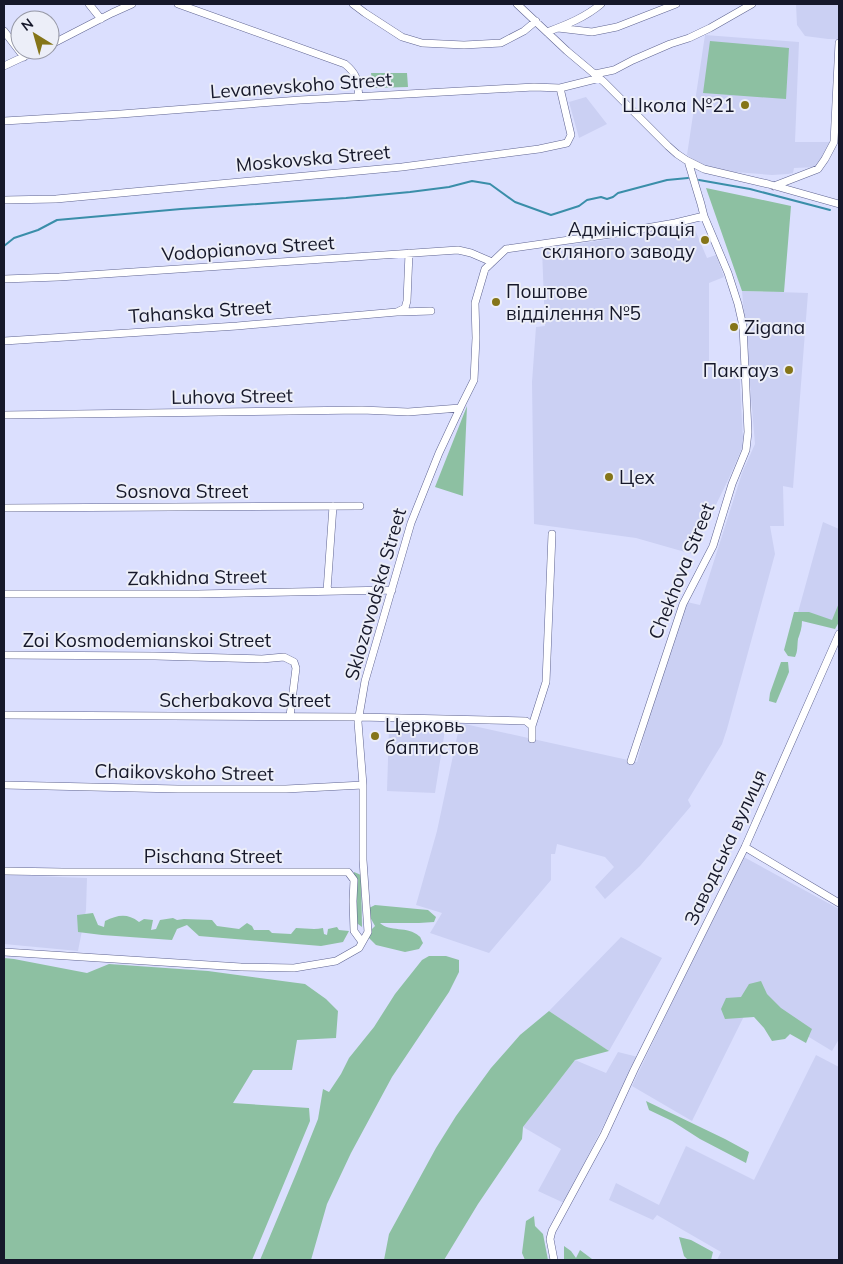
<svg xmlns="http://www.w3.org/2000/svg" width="843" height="1264" font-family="Mulish,sans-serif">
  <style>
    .built { fill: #cbd0f3 }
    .green { fill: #8dc0a2 }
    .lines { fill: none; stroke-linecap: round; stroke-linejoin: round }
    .stream { stroke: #3a8ea9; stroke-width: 2 }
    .minor-casing { stroke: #5f6491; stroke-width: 8 }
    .minor { stroke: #fff; stroke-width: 7 }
    .poi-dot { fill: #857518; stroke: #eceef8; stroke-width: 2 }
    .labels { text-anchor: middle; stroke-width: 4; stroke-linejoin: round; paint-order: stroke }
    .street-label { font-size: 19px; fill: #16182a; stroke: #eceef8 }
    .poi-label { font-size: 19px; fill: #16182a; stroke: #eceef8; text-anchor: start }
  </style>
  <rect width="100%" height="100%" fill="#dbdffe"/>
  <!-- built -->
  <path class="built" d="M796 4H839V39H828L805 36 797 25Z
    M705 35 799 42 795 142H830L817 167 794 168 793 173 788 174 772 175 734 172 704 166 687 155Z
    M586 97 607 124 579 138 569 102Z
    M693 225 707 258 716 255 724 277 709 283V367L739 366 743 439 742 448 729 478 692 554 636 538 534 524 532 382 536 327 545 326 542 249 680 229Z
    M742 291 808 293 793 488 783 486 784 526H770L775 554 727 729 722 744 688 800 691 806 640 866 605 899 595 887 614 867 605 857 557 844 555 854H551V880L489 953 430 933 442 913 416 905 437 831 460 723 637 762 647 723 687 602 700 605 742 473 755 444Z
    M823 522 839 529V608L834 625 797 616Z
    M389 729 445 730 435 793 387 791Z
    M742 856 839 909V1039L832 1051 751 1002 692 1121 632 1086Z
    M4 875 87 878 86 910 78 951 4 944Z
    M621 937 662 958 609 1051 549 1011Z
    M618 1052 638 1057 564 1203 538 1191 561 1149 523 1127 575 1060 606 1073Z
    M816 1055 839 1067V1260H717L721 1252 657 1215 653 1220 609 1200 616 1183 659 1205 686 1146 754 1180Z"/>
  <!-- green -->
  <path class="green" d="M710 41 789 48 786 99 703 93Z
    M371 73H407L408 87 373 88Z
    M706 188 791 206 784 292 742 291Z
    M467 406 463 496 435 487Z
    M839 603V622L835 629 802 621C802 628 800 633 798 639 797 646 798 651 795 657L788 656 784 650 794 612H809L832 620Z
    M781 662H788L789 672 776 703 769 701 770 693Z
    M354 872 361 875 362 927 354 921 355 908 357 906 354 891Z
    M375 905 428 910 436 917 434 922 419 923H380C389 932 408 926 419 936 421 937 421 940 423 943L419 949 405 952 376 945 369 938V932L375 926 370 917 369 908Z
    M93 913 98 925 104 927 105 921C118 915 127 913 139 922L144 919 153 920 151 930 156 929 160 920 173 918 177 920 184 919 212 920 217 926 239 929 247 923 252 926 254 930H269L272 933 291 934 296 928C305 928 314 930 323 928L324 934 327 935 328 929 337 927 339 930 349 931 343 942 321 946 199 936 187 925 177 929 172 940 102 935 78 932 77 915Z
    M429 956H446L459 960V972L449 992 392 1077 351 1153 327 1204 311 1260H260L296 1174 318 1119 323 1089 329 1092 341 1074 349 1058 374 1027 395 994 422 960Z
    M4 958 14 959 87 973 109 964 208 971 305 984 326 999 338 1011 336 1038 297 1040 292 1070H253L233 1103 309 1108 310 1121 252 1260H4Z
    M761 981 767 994 781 1008 812 1029 806 1043 790 1034 785 1039 772 1041 764 1028 754 1017 725 1019 721 1009 726 998 741 997 749 984Z
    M549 1011 609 1051 575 1060 523 1127 522 1139 478 1204 444 1260H384L389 1234 436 1148 456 1116 491 1068 520 1035Z
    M646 1101 725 1139 749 1152 746 1163 700 1139 672 1121 649 1110Z
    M534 1216 535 1226 543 1234 548 1260H525L522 1253 526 1221Z
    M679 1237 691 1240 713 1252 711 1260H688L684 1256Z
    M564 1246 571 1251 576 1258 580 1250 592 1259V1260H564Z"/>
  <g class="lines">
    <!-- stream -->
    <path class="stream" d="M699 180 750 189 830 210
      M4 246 14 238 38 230 57 220 181 209 346 198 410 192 449 187 472 181 490 184 515 202 551 215 579 206 587 200 601 197 607 199 613 197 618 193 667 180 688 178"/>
    <!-- minor casing -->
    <g class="minor-casing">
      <path id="minor" d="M89 4 101 19
        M178 4 345 64C358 75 357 80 359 97
        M353 4 365 13 402 37 422 43 464 45 501 43 524 31 536 21
        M517 4 567 51 604 82 668 146 677 154 686 160 704 169 768 184 839 204
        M558 28 592 32 617 27 676 4
        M4 31 24 57
        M547 32C566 25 586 17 601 4
        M50 45 112 13 132 4
        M4 66 38 50
        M595 74 614 70 633 60 670 44 689 38 710 28 752 4
        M4 121 121 114 300 100 534 87 560 88 600 78
        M774 186 818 169 825 159 834 142 839 43
        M4 200 56 199 402 167 539 149 567 143 571 135 560 88
        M4 279 59 277 458 250 471 253 492 262
        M400 312 431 311
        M4 341 237 326 397 312 405 308 407 301 409 253
        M4 415 362 410 408 412 460 408
        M4 508 360 506
        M327 591 333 506
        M4 594H198L392 590
        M4 655 155 656 262 659 284 657 294 662 296 668 290 716
        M4 715 359 717 526 721 532 726V739
        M532 726 546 682 552 534
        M631 761 683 604 713 546 732 484 746 450 748 432 743 326 738 304 728 273 704 216 701 204 688 161
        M4 785 178 789H286L363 785
        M745 847 839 903
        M4 871 63 872H348L354 880 353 901 354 931 362 942
        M4 952 241 967 294 968 336 961 359 948 368 932 363 860V785L358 722 365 681 411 523 439 453 462 404 474 380 476 338 475 303 485 269 506 249 611 234 675 223 704 216
        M554 1260 550 1239 552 1231 604 1135 634 1070 745 847 839 634"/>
    </g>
    <!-- minor -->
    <use href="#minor" class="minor"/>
  </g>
  <!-- markers -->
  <g class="poi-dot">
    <circle cx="745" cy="105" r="5"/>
    <circle cx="705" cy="240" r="5"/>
    <circle cx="496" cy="302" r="5"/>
    <circle cx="734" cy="327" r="5"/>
    <circle cx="789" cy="370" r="5"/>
    <circle cx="609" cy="477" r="5"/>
    <circle cx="375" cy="736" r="5"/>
  </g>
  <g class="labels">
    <!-- street labels -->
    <g class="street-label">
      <text transform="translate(301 85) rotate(-4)" y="7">Levanevskoho Street</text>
      <text transform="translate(313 158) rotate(-5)" y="7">Moskovska Street</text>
      <text transform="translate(248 248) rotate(-4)" y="7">Vodopianova Street</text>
      <text transform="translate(200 311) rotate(-4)" y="7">Tahanska Street</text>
      <text transform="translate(232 396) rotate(-1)" y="7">Luhova Street</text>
      <text x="182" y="498">Sosnova Street</text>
      <text transform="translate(681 571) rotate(-68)" y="7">Chekhova Street</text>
      <text transform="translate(197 577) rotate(-1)" y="7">Zakhidna Street</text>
      <text transform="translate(375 594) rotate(-74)" y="7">Sklozavodska Street</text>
      <text x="147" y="647">Zoi Kosmodemianskoi Street</text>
      <text x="245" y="707">Scherbakova Street</text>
      <text transform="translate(184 772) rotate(1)" y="7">Chaikovskoho Street</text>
      <text transform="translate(725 847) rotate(-65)" y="7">Заводська вулиця</text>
      <text x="213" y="863">Pischana Street</text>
    </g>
    <!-- poi labels -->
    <g class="poi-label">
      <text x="735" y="112" text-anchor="end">Школа №21</text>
      <text x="695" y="236" text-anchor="end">Адміністрація<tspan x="695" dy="22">скляного заводу</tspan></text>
      <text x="506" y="298">Поштове<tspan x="506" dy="22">відділення №5</tspan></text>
      <text x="744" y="334">Zigana</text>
      <text x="779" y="377" text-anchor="end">Пакгауз</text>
      <text x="619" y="484">Цех</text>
      <text x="385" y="732">Церковь<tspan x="385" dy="22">баптистов</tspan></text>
    </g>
  </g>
  <!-- border -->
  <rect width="843" height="1264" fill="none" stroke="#16182a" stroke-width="10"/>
  <!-- north arrow -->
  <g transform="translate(35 35) rotate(323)"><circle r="24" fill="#eceef8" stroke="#9698a6"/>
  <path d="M0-4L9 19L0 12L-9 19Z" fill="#857518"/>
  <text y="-8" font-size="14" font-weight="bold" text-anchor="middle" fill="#16182a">N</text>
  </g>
</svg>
